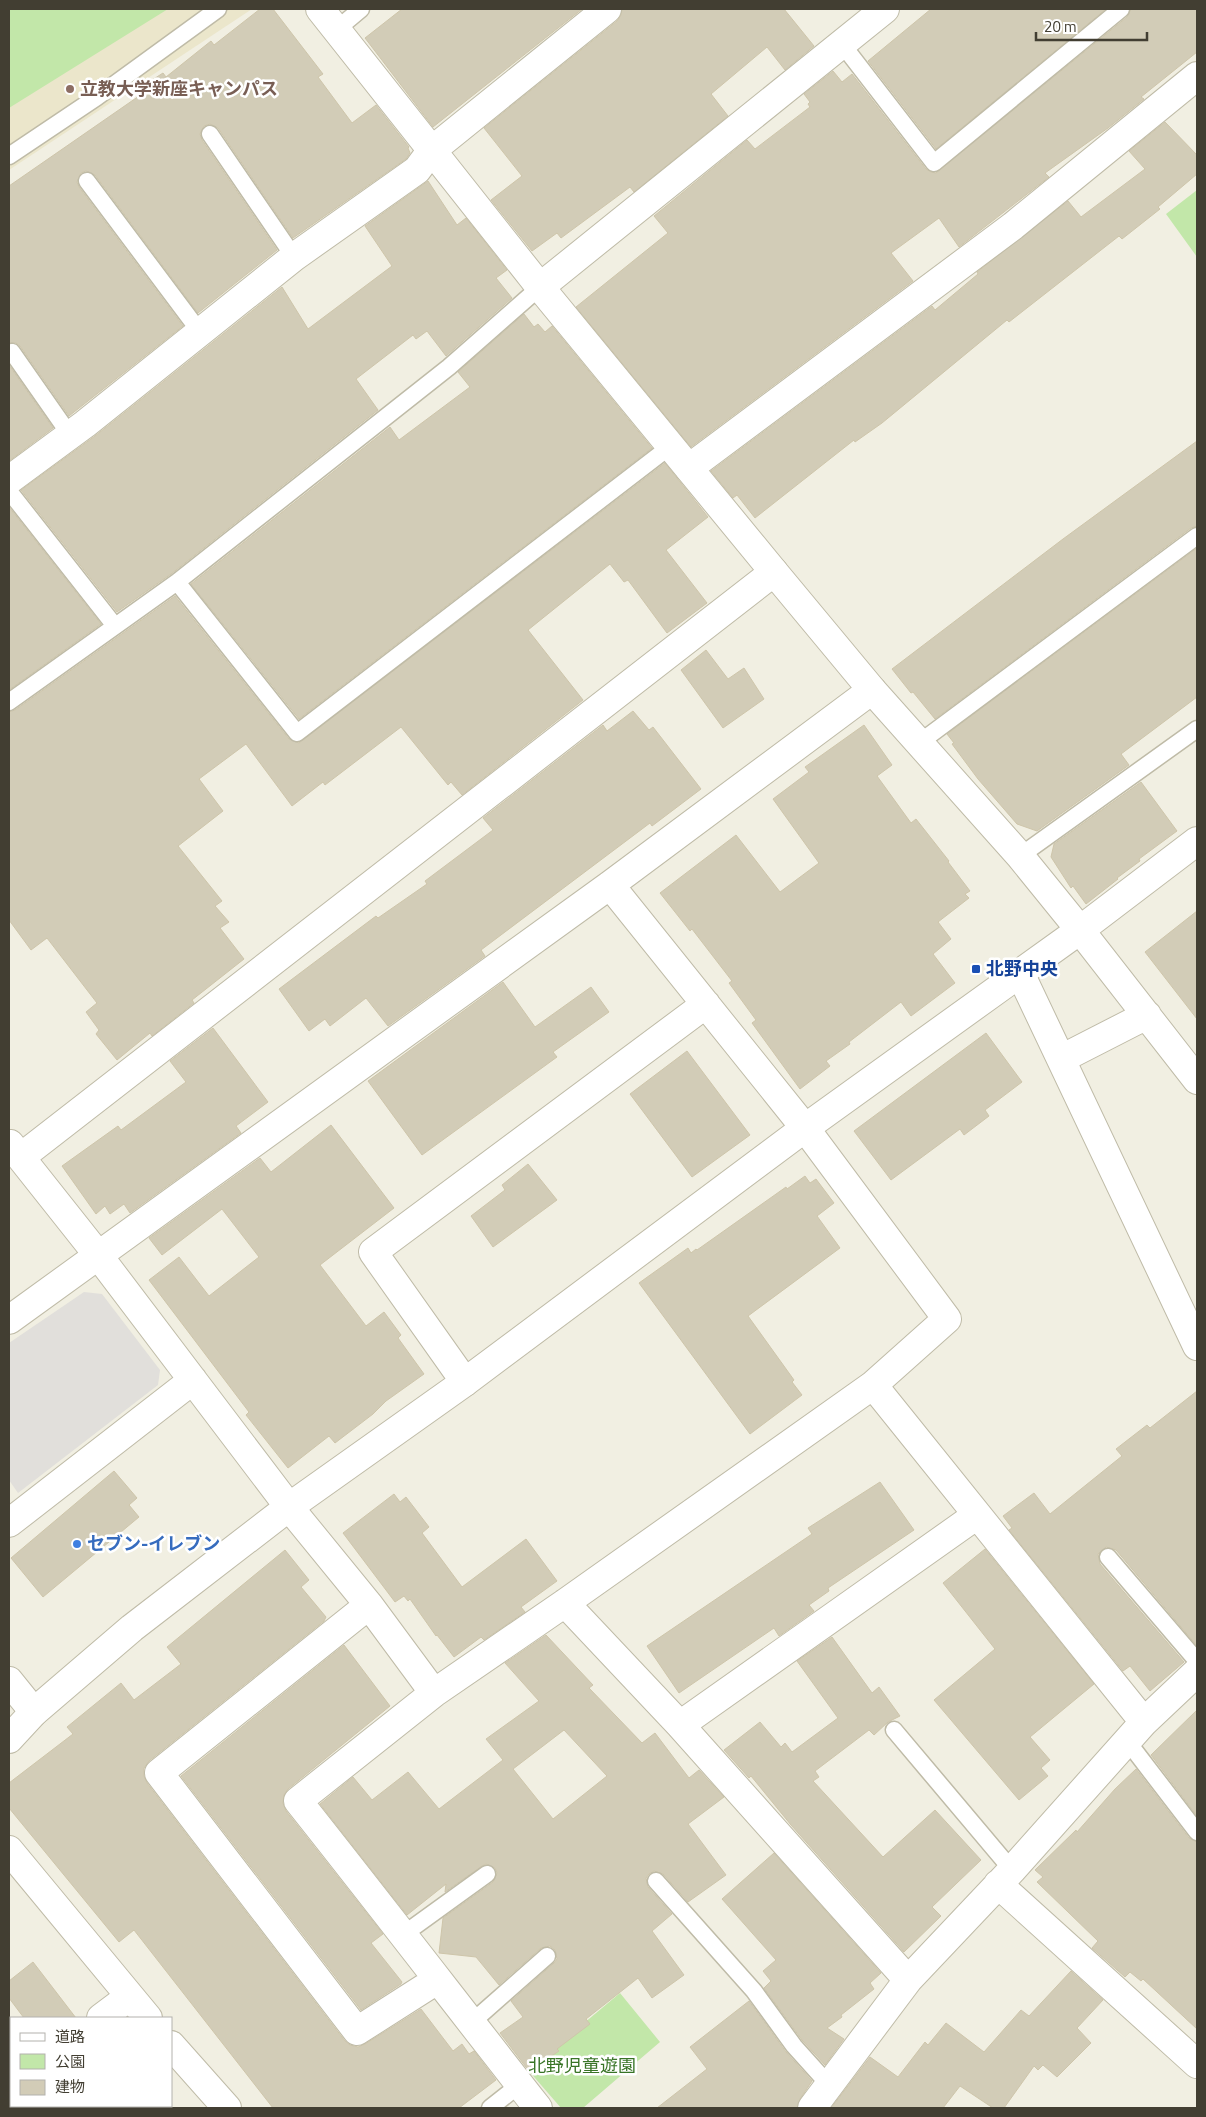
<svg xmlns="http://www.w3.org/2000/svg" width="1206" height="2117" font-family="'Titillium Web','Noto Sans JP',sans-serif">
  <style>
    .education { fill: #ebe6cb }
    .green { fill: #c2e7a9 }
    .parking { fill: #e1dfdb }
    .building { fill: #d2ccb7; stroke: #cec5aa; fill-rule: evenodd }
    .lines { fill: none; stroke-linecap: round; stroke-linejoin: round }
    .service-casing { stroke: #bfbba7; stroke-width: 19 }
    .minor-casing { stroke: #bfbba7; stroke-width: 30 }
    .tertiary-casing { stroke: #bfbba7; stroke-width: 30 }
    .service { stroke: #fff; stroke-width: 16 }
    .minor { stroke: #fff; stroke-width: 28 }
    .tertiary { stroke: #fff; stroke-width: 28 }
    .education-dot { fill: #8d6e63; stroke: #fff; stroke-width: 2 }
    .transit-dot { fill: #1a4fb4; stroke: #fff; stroke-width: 2 }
    .shop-dot { fill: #3f7fe0; stroke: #fff; stroke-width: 2 }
    .labels { text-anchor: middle; stroke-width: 5; stroke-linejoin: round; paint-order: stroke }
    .education-label { font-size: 18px; font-weight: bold; fill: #785e54; stroke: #fff; text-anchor: start }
    .transit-label { font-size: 18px; font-weight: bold; fill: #164399; stroke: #fff; text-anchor: start }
    .shop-label { font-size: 18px; font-weight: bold; fill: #366cbe; stroke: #fff; text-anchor: start }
    .park-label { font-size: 18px; fill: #387426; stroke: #fff }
  </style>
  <rect width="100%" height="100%" fill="#f1efe2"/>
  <!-- education -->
  <path class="education" d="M9 9H252L9 170Z"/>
  <!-- green -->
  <path class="green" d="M9 9H168L9 108Z
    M1197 190V257L1166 214Z
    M620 1993 660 2042 583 2108H561L528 2070Z"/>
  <!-- parking -->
  <path class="parking" d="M84 1292 102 1294 160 1370 158 1385 18 1493 9 1480V1343Z"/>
  <!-- building -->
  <path class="building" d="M260 9H273L323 74 318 77 352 123 376 105 409 147 408 148 410 153 406 159 293 238 218 128 210 124 204 126 200 134 202 140 277 250 198 313 95 175 86 171 81 173 77 182 79 187 183 326 69 416 20 346 16 343H9V186L139 96 135 91 163 73 166 77 211 41 214 45Z
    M402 9H582L433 127 365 38Z
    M622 9H784L814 46 785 70 767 47 711 94 728 116 634 192 630 187 561 238 557 233 532 251 491 200 522 176 484 128 617 21 621 15Z
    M931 9H1106L936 149 868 61Z
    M1131 9H1197V52L1141 97 1144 99 1108 128 1045 173 1049 177 959 247 939 218 891 253 913 281 691 447 576 307 668 233 654 216 747 140 755 149 810 107 808 104 810 102 804 94 833 71 842 82 852 74 926 169 931 172 936 173 1127 17Z
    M1165 122 1197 155V174L1158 207 1160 209 1122 239 1119 236 1009 322 1007 320 882 423 855 442 854 440 755 518 737 495 733 498 711 471 932 306 935 310 978 274 977 272 1068 201 1081 217 1145 169 1129 151Z
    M428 181 457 225 466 218 507 270 496 278 512 298 446 356 427 331 416 339 413 335 356 379 378 410 171 574 117 612 21 490 95 436 282 287 308 329 392 266 365 226Z
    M524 314 534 327 538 324 545 332 552 326 652 448 299 719 191 584 390 427 399 440 470 387 458 372Z
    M9 365 53 428 9 461Z
    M1197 441V526L1191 528 935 719 913 692 911 693 892 669 1063 539Z
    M665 463 708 517 666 550 707 603 667 633 628 580 624 582 610 564 528 630 583 700 462 795 451 782 448 785 401 727 325 785 323 782 292 806 246 744 199 779 223 811 178 846 222 901 215 906 229 922 220 928 244 959 192 1000 194 1003 152 1036 150 1033 117 1060 96 1034 99 1030 86 1012 97 1003 47 938 31 950 9 920V712L15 710 175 596 289 739 299 743Z
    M9 507 101 624 9 690Z
    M1197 548V697L1121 754 1129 765 1037 831 1017 824 978 779 952 744 954 743 947 734Z
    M706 650 728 679 744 668 764 699 723 728 681 670Z
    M633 711 649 730 653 727 701 789 652 826 650 823 481 950 485 956 388 1026 366 998 330 1026 325 1019 309 1031 279 989 376 916 378 918 427 884 425 881 493 830 483 818 603 725 607 731Z
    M864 725 892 765 877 776 911 823 916 819 949 861 948 862 970 891 965 894 969 898 938 922 951 939 933 954 955 983 911 1016 901 1002 849 1042 850 1044 826 1061 830 1066 800 1089 752 1023 756 1020 729 983 732 981 692 929 690 931 660 893 736 835 780 892 819 863 773 799 809 772 805 767Z
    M1141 782 1177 831 1139 859 1140 861 1117 878 1118 879 1086 904 1073 886 1071 888 1051 857 1054 844Z
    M1197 911V1019L1145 952Z
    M503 982 535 1027 591 987 609 1012 553 1052 557 1057 422 1155 368 1081Z
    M213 1028 268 1102 236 1126 241 1133 130 1213 124 1204 110 1214 105 1206 96 1214 62 1166 118 1126 121 1130 186 1082 170 1061Z
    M986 1033 1022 1082 985 1110 989 1116 964 1135 960 1129 891 1180 854 1131Z
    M687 1051 750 1135 692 1177 630 1094Z
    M331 1125 394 1208 320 1265 366 1326 384 1312 401 1335 398 1338 424 1374 386 1401 373 1414 335 1443 329 1436 288 1468 246 1415 249 1412 149 1280 179 1257 209 1296 259 1257 222 1209 162 1255 149 1238 260 1158 271 1172Z
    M528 1164 557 1200 493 1247 471 1216 505 1190 502 1185Z
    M805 1176 810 1183 816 1179 834 1203 817 1216 840 1248 748 1316 794 1380 792 1382 802 1395 750 1434 639 1283 688 1248 691 1253 696 1249 697 1250 786 1187 787 1189Z
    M1197 1391V1646L1116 1550 1106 1547 1098 1554 1100 1564 1184 1662 1150 1691 1130 1666 1123 1671 1009 1530 1012 1528 1003 1516 1034 1493 1050 1514 1122 1456 1116 1449 1147 1425 1150 1428Z
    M114 1471 137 1498 129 1505 139 1517 43 1597 11 1558Z
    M880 1482 914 1530 828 1588 829 1591 809 1605 814 1611 779 1636 774 1628 679 1693 647 1646 812 1534 808 1528Z
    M394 1494 400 1502 406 1497 429 1527 422 1533 462 1587 526 1539 557 1581 521 1607 525 1612 484 1640 481 1637 454 1657 437 1635 436 1636 410 1599 408 1601 404 1596 395 1602 343 1533Z
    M985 1549 1094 1684 1030 1737 1050 1760 1041 1768 1048 1776 1019 1800 934 1700 995 1649 943 1583Z
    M285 1550 309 1580 301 1587 326 1617 324 1621 149 1761 144 1768V1776L147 1783 345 2041 350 2045 358 2047 365 2044 421 2009 453 2051 462 2044 469 2054 474 2051 496 2080 459 2108H273L134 1930 119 1942 9 1808V1783L73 1734 67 1727 121 1683 134 1700 181 1664 167 1647Z
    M546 1635 593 1685 589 1688 642 1743 655 1733 689 1778 699 1770 724 1797 688 1824 726 1875 688 1902 663 1874 654 1871 649 1874 646 1878 648 1887 672 1914 652 1931 684 1975 652 1998 638 1978 586 2019 590 2024 557 2049 559 2051 529 2071 500 2033 523 2017 511 2001 554 1963 557 1959 555 1950 550 1946 541 1948 499 1985 476 1957 439 1953 443 1918 493 1882 497 1873 495 1868 486 1864 482 1866 445 1892 446 1884 407 1915 320 1804 353 1777 372 1800 408 1772 439 1809 503 1760 486 1739 539 1701 505 1663ZM564 1730 607 1776 553 1819 513 1769Z
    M832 1637 872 1693 879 1687 900 1716 888 1722 874 1735 869 1730 815 1771 819 1777 813 1781 883 1857 935 1810 981 1860 932 1907 941 1916 904 1952 791 1825 751 1776 749 1778 724 1750 760 1722 781 1747 785 1743 792 1752 838 1718 797 1661Z
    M344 1645 390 1706 288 1789 284 1795 283 1803 286 1811 383 1934 371 1943 402 1982 401 1984 361 2010 181 1776Z
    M1197 1710V1816L1151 1755Z
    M1136 1769 1189 1838 1197 1842V2029L1143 1979 1141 1981 1130 1972 1125 1977 1092 1948 1098 1941 1037 1882 1043 1877 1035 1870 1076 1830 1077 1832 1115 1789Z
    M774 1853 881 1973 870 1983 874 1989 841 2015 842 2017 827 2028 844 2039 825 2065 802 2040 764 1988 771 1981 763 1971 776 1960 722 1899Z
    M33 1962 76 2018H24L9 1998V1981Z
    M1071 1971 1103 2000 1077 2028 1091 2043 1057 2077 1043 2065 1038 2070 1034 2066 1004 2108H993L960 2086 943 2108H831L870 2057 898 2077 925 2042 928 2045 946 2023 984 2052 1021 2010 1029 2016Z
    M749 2001 786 2052 812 2081 800 2099 797 2108H657L707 2069 690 2047Z"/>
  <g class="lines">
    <!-- service casing -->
    <g class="service-casing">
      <path id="service" d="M336 30 361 9
        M842 44 934 163 1121 9
        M210 134 294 257
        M9 156 97 97 218 9
        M87 181 200 332
        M12 352 70 435
        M9 491 115 626
        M177 582 297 733 672 445
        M9 702 177 582 449 367 540 287
        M919 743 1197 536
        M1020 856 1197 729
        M1108 1557 1197 1661
        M894 1730 1012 1870
        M1128 1742 1197 1832
        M656 1881 754 1991 794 2046 830 2086
        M404 1934 487 1874
        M471 2023 547 1956
        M490 2108 519 2085"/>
    </g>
    <!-- minor casing -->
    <g class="minor-casing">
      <path id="minor" d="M540 287 885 9
        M689 468 1013 226 1197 76
        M9 480 85 424 294 257 417 170 431 151 607 9
        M1197 841 1080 930 1197 1080
        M1020 973 1197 1346
        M1061 1059 1147 1015
        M10 1144 98 1255 289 1507 369 1605 434 1693
        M21 1157 774 572
        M9 1320 610 885 872 690
        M465 1382 373 1252 706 1004
        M873 1385 1144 1722
        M9 1523 193 1380
        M565 1603 680 1725 908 1980
        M369 1605 159 1773 357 2031 437 1980
        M9 1681 34 1712
        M680 1725 977 1515
        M9 1850 148 2018
        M998 1884 1197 2064
        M101 2018 129 1997
        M171 2045 227 2108
        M9 2089 11 2087
        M538 2108C458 2006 379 1903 298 1801L434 1693 565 1603 873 1385 947 1319 805 1128 610 885
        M812 2108 908 1980 1012 1870 1144 1722 1197 1672"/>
    </g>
    <!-- tertiary casing -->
    <g class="tertiary-casing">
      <path id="tertiary" d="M9 1739 34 1712 132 1628 289 1507 465 1382 805 1128 1080 930 1020 856 872 690 774 572 540 287 320 9"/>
    </g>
    <!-- service -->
    <use href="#service" class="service"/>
    <!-- minor -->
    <use href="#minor" class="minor"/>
    <!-- tertiary -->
    <use href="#tertiary" class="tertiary"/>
  </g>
  <!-- markers -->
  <circle class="education-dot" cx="70" cy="89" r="5"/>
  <rect class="transit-dot" x="971" y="964" width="10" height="10" rx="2.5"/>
  <circle class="shop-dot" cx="77" cy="1544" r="5"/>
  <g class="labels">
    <!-- education labels -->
    <g class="education-label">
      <text x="80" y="95">立教大学新座キャンパス</text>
    </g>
    <!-- transit labels -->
    <g class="transit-label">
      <text x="986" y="975">北野中央</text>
    </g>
    <!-- shop labels -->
    <g class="shop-label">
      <text x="87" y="1550">セブン-イレブン</text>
    </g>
    <!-- park labels -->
    <g class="park-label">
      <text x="582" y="2072">北野児童遊園</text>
    </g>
  </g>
  <!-- border -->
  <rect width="1206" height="2117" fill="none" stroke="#423e32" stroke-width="20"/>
  <!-- legend -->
  <rect x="10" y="2017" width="162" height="90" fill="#ffffff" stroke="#b3b2ad"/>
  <rect x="20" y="2033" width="25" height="8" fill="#ffffff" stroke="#b3b2ad"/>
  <text x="55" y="2042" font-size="15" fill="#423e32">道路</text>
  <rect x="20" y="2054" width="25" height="15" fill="#c2e7a9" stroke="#b3b2ad"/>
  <text x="55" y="2067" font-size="15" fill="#423e32">公園</text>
  <rect x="20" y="2080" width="25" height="15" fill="#d2ccb7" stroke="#b3b2ad"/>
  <text x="55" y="2092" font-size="15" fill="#423e32">建物</text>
  <!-- scale -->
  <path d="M1036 32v8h111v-8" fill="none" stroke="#423e32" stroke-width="2.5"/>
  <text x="1044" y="32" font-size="15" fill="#423e32" stroke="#ffffff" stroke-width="4" paint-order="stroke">20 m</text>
</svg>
